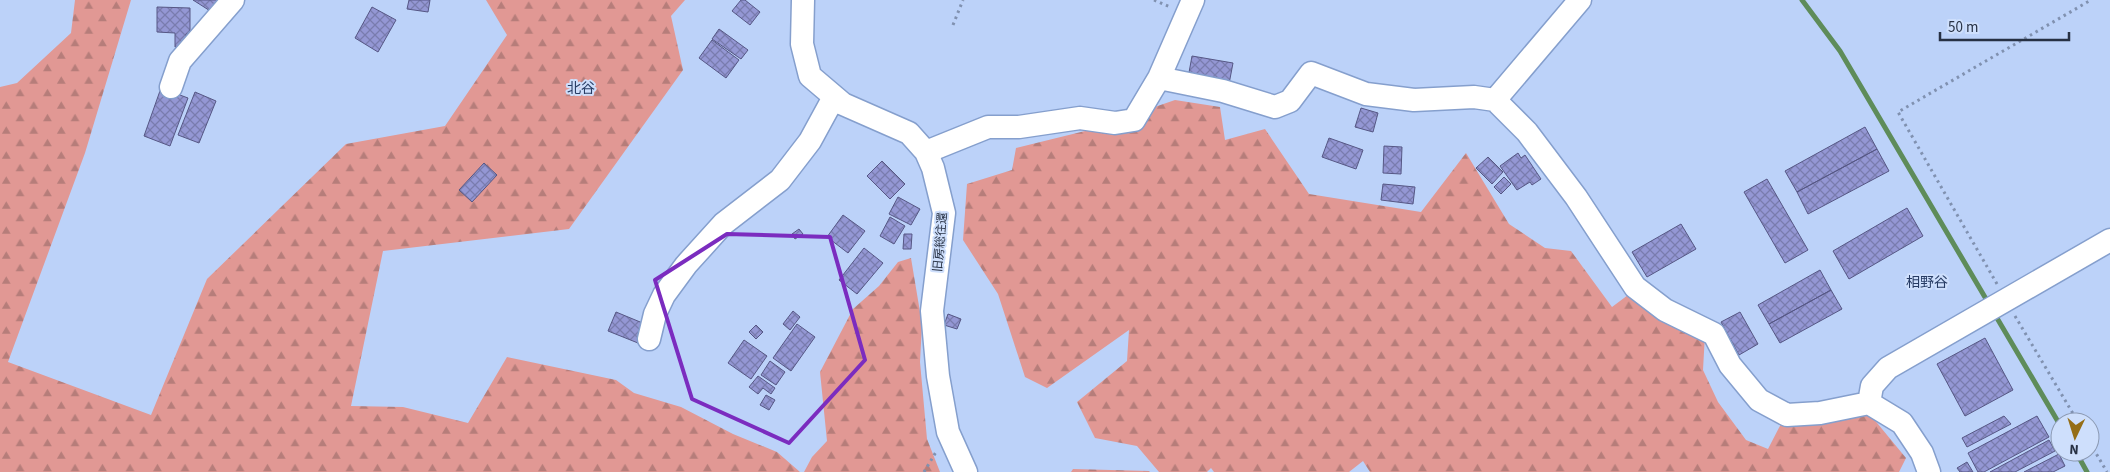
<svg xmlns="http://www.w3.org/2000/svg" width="2110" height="472" font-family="'Source Sans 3','Noto Sans JP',sans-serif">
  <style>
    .forest { fill: url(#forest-firs) }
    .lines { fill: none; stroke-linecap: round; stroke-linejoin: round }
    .stream { stroke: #5e8c5a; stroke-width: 5 }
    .building { fill: url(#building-cross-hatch); stroke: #565785 }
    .minor-casing { stroke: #859fcd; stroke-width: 25 }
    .path { stroke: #8091b0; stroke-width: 3; stroke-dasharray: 2.5 4; stroke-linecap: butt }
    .minor { stroke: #fff; stroke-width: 22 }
    .marked { fill: none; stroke: #7b2cbf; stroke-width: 4; stroke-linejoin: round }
    .labels { text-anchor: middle; stroke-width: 4; stroke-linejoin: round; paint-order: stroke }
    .street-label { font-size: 12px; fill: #273144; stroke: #cedffc }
    .neighbourhood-label { font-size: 14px; fill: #273c64; stroke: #cedffc }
  </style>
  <defs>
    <pattern id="forest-firs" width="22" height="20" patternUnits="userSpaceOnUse" patternTransform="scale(1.25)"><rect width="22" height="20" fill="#e19894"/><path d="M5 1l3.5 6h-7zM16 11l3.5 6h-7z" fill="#b67d7a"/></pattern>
    <pattern id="building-cross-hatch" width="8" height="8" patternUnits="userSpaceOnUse" patternTransform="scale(1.25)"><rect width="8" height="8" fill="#9497d4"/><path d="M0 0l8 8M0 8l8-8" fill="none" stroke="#797cae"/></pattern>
  </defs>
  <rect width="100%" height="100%" fill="#bcd2f9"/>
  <!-- forest -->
  <path class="forest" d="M75 0H131L85 153 8 362 151 415 207 279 346 144 445 126 507 35 486 0H685L671 16 683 70 569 229 383 251 351 406 403 407 468 423 507 357 616 380 634 393 681 407 733 434 777 452 800 472H0V87L17 83 71 33Z
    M1175 100 1220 107 1225 140 1265 129 1309 194 1421 212 1466 153 1509 224 1545 248 1571 251 1612 307 1632 292 1705 334 1703 370 1718 402 1746 440 1768 449 1783 420 1868 412 1906 458 1899 472H1370L1363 461 1349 472H1214L1211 468 1207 472H1159L1137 446 1095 438 1077 402 1127 361 1129 330 1047 388 1025 377 998 294 963 240 967 184 1012 170 1016 148 1085 131Z
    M911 258 922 324 920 362 927 439 940 472H804L812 457 827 441 820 372 853 309 879 286 898 262Z
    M1073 469 1149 471 1150 472H1071Z"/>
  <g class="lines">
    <!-- stream -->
    <path class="stream" d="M1802 0 1840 51 1989 304
      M1994 313 2060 425
      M2076 452 2087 472"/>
  </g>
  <!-- building -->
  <path class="building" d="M193 0H224L215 14Z
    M409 0H430L428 12 407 9Z
    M741 0H745L760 12 750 25 732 11Z
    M157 7 190 8V34H186V48L175 47V33L157 32Z
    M372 7 396 20 378 52 355 38Z
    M719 29 748 50 741 59 712 39Z
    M712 40 739 60 726 78 699 58Z
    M1192 56 1233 63 1229 84 1188 78Z
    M161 88 188 98 170 146 144 136Z
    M195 92 216 101 199 143 178 135Z
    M1361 108 1378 113 1373 132 1355 127Z
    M1865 127 1877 149 1797 192 1785 171Z
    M1329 138 1363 150 1356 169 1322 157Z
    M1384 146 1402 147 1401 174 1383 173Z
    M1877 149 1889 171 1808 214 1797 192Z
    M1518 153 1521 158 1525 155 1541 179 1532 185 1530 182 1517 190 1500 166Z
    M1488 157 1503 172 1492 184 1476 168Z
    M882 161 905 184 890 199 867 176Z
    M484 163 497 175 472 202 459 190Z
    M1504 177 1511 184 1501 194 1494 187Z
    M1767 179 1808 250 1785 263 1744 192Z
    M1383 184 1415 187 1413 204 1381 200Z
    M898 197 920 209 911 225 889 214Z
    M1907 208 1923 236 1849 279 1833 251Z
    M843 215 865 231 848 253 827 237Z
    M890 217 905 226 894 244 880 236Z
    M1681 224 1696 249 1647 277 1632 252Z
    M799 229 803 234 795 239 792 234Z
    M904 234H912L911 249H903Z
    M864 248 883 263 857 294 839 280Z
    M1820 270 1831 290 1769 324 1758 305Z
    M1831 290 1842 309 1780 343 1769 324Z
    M793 311 800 317 790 330 783 324Z
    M616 312 645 324 638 343 608 331Z
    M1740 312 1758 344 1739 355 1721 322Z
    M948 314 961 319 957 329 944 325Z
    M797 324 815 337 791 371 773 358Z
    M756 325 763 332 756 339 749 332Z
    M1985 338 2013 390 1965 416 1937 364Z
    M744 340 767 356 751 379 728 363Z
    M770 361 785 372 776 385 761 375Z
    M758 376 775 388 771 394 763 388 758 394 749 387Z
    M766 395 775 400 769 410 760 405Z
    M2004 416 2011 424 1967 447 1962 438Z
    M2037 416 2049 437 1984 472H1978L1968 453Z
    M2049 440 2055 451 2015 472H1990Z
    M2059 454 2065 466 2053 472H2024Z
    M1967 462 1973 472H1960L1957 468Z"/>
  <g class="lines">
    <!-- minor casing -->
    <g class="minor-casing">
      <path id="minor" d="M803 0 802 44 810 76 843 104 909 133 926 152 933 168 944 213 932 311 938 376 948 432 966 472
        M1159 78 1223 91 1275 107 1290 101 1311 73 1366 94 1414 100 1474 97 1495 100 1527 132 1576 197 1635 287 1665 310 1714 334 1730 365 1759 400 1787 415 1820 413 1869 403 1902 423 1922 453 1929 472
        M171 87 180 61 233 0
        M1495 100 1580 0
        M926 152 988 127H1019L1080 118 1115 123 1134 120 1159 78 1193 0
        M649 339 655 314 664 295 686 265 723 224 780 180 810 141 834 97
        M1869 403 1872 386 1888 368 2110 240"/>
    </g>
    <!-- path -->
    <path class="path" d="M1154 0 1170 7
      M953 25 963 0
      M1997 284 1898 112 2091 0
      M2015 316 2078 422
      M2090 443 2107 472
      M924 472 936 452"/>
    <!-- minor -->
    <use href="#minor" class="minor"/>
  </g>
  <!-- marked area -->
  <path class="marked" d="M727 234 830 237 865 360 789 443 692 399 655 280Z"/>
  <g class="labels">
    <!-- street labels -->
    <g class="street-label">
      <text transform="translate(940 242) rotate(-85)" y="4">旧房総往還</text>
    </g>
    <!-- neighbourhood labels -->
    <g class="neighbourhood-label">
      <text x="581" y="93">北谷</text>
      <text x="1927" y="287">相野谷</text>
    </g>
  </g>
  <!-- north arrow -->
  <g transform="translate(2075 437) rotate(184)"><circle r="24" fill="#cedffc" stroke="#8b99b2"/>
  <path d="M0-4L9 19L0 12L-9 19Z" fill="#956e17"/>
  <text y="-8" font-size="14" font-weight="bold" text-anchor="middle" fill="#273144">N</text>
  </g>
  <!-- scale -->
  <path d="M1940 32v8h129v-8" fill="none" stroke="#273144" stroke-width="2.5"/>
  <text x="1948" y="32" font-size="15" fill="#273144" stroke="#cedffc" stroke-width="4" paint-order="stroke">50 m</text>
</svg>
